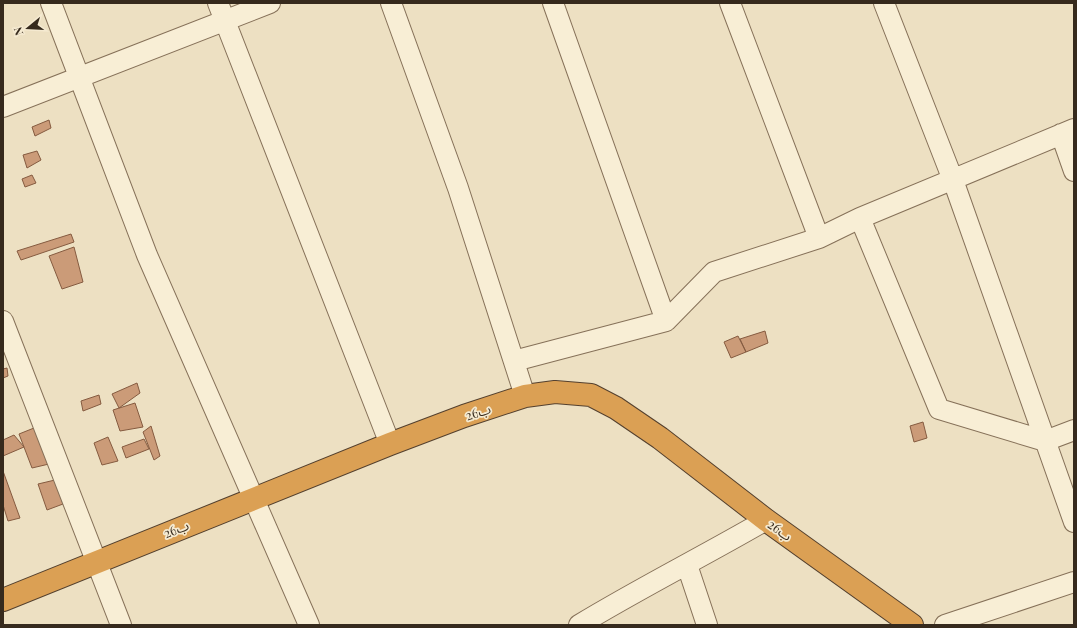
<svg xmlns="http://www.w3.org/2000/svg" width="1077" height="628" font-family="'Playfair Display','Noto Sans Arabic',serif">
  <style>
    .building { fill: #cb9b78; stroke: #855b40 }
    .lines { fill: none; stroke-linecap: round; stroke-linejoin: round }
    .minor-casing { stroke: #867159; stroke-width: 22 }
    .highway-casing { stroke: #54402e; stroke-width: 24 }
    .minor { stroke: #f8eed5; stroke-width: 20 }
    .highway { stroke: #dba054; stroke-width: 22 }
    .labels { text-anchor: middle; stroke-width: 3.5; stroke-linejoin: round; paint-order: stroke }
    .street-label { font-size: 13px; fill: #362a1d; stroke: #f5ead1 }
  </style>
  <rect width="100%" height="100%" fill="#ede0c2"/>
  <!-- building -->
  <path class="building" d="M49 120 51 128 35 136 32 127Z
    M37 151 41 160 27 168 23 155Z
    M32 175 36 183 25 187 22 179Z
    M71 234 74 242 21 260 17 251Z
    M74 247 83 282 62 289 49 256Z
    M765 331 768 343 746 352 740 339Z
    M738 336 746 352 731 358 724 342Z
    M7 368 8 376 3 378V369Z
    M137 383 140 393 119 408 112 394Z
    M99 395 101 404 83 411 81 401Z
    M135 403 143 427 120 431 113 410Z
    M923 422 927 438 914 442 910 426Z
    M151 426 160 456 154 460 143 432Z
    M34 428 49 464 32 468 19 434Z
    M14 435 24 447 3 456V440Z
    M108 437 118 461 102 465 94 443Z
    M144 439 149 449 126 458 122 447Z
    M3 471 20 518 8 521 3 505Z
    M55 480 63 504 47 510 38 484Z"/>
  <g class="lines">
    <!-- minor casing -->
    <g class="minor-casing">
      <path id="minor" d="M51 3 147 255 309 625
        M218 3 390 444
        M391 3 458 188 525 396
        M553 3 666 321
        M730 3 819 238
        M884 3 953 180 1074 522
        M3 107 270 3
        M1061 134 1074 171
        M860 218 939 409 1045 441 1074 430
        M3 321 121 625
        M514 361 666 321 714 272 819 238 860 218 1074 129
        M687 565 707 625
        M579 625C640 588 704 556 766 520
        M945 625 1074 582"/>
    </g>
    <!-- highway casing -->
    <g class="highway-casing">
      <path id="highway" d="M3 600 390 444 464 416 525 396 555 392 591 395 616 408 660 438 766 520 912 625"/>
    </g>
    <!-- minor -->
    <use href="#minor" class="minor"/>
    <!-- highway -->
    <use href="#highway" class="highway"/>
  </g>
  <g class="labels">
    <!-- street labels -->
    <g class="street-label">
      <text transform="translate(478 412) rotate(-18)" y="5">26ب</text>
      <text transform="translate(176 529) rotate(-22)" y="5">26ب</text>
      <text transform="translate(780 530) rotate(36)" y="5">26ب</text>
    </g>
  </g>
  <!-- border -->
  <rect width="1077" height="628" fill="none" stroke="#362a1d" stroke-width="8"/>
  <!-- north arrow -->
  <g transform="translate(28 28) rotate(252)" stroke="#f5ead1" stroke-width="3" paint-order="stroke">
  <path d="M0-3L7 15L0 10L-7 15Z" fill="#362a1d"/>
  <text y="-6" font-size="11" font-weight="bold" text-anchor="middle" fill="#362a1d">N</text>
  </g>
</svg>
